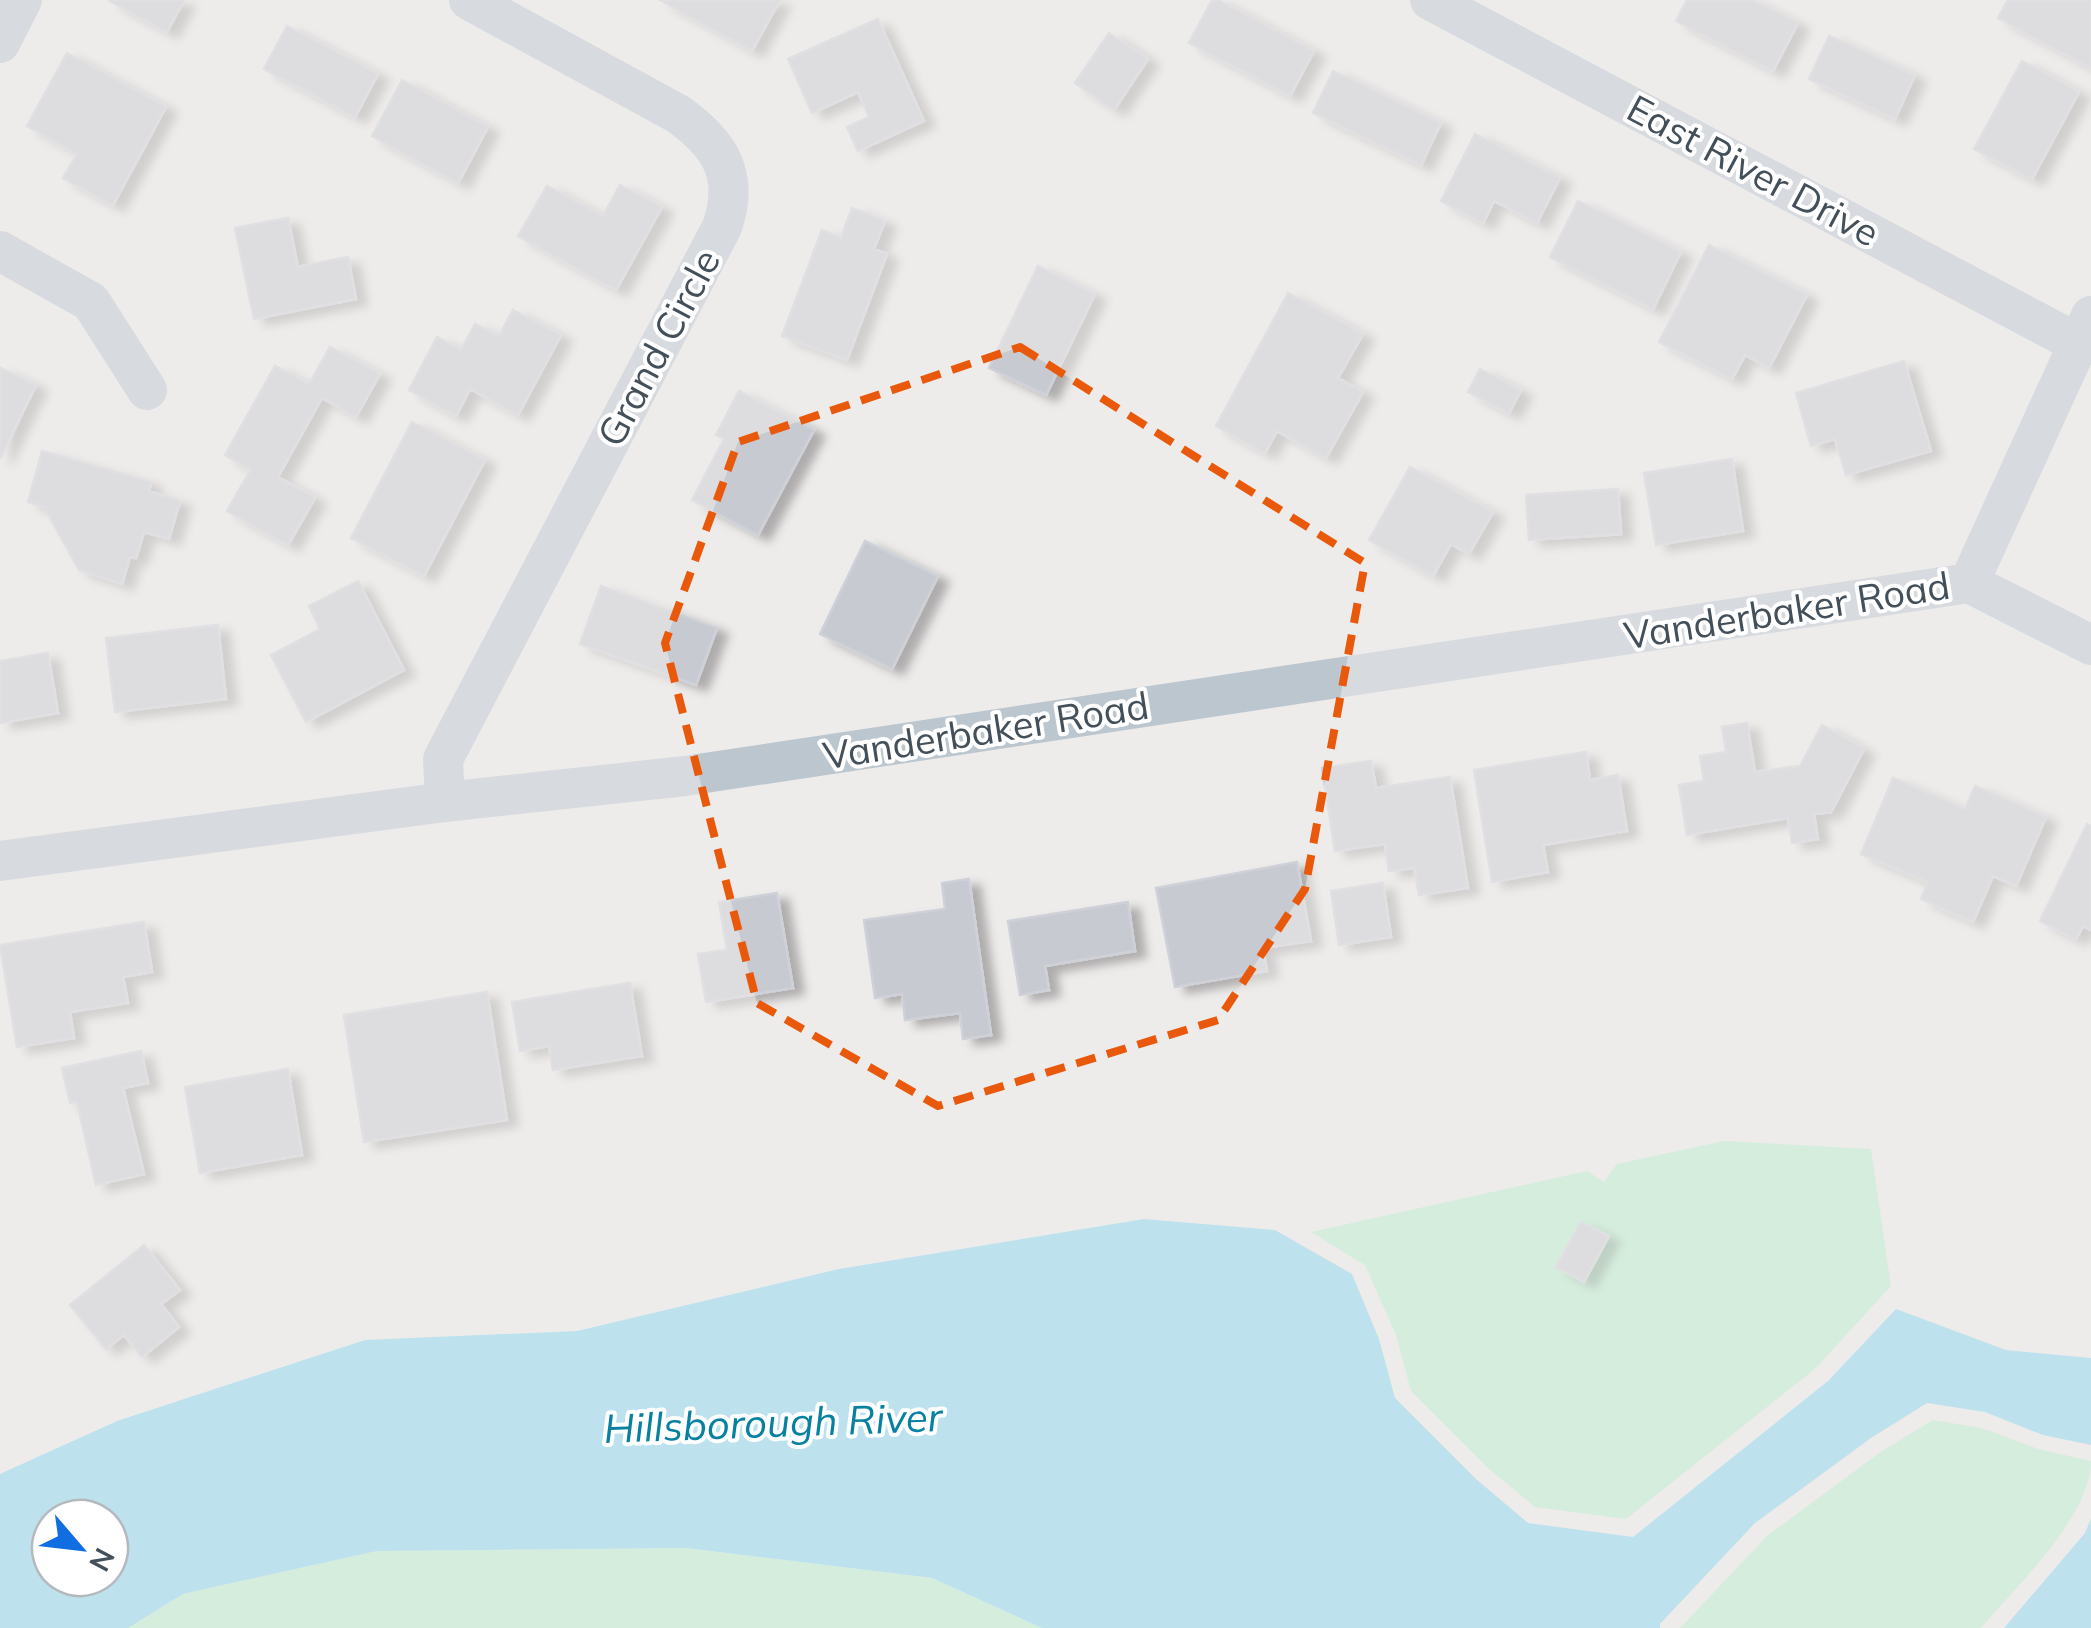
<svg xmlns="http://www.w3.org/2000/svg" width="2091" height="1628" font-family="Mulish,sans-serif">
  <style>
    .green { fill: #b6f0cc }
    .water { fill: #81d8ef; fill-rule: evenodd }
    .building { fill: #c8cad1; stroke: #cfd1d8; stroke-width: 2.5; filter: url(#shadow) }
    .lines { fill: none; stroke-linecap: round; stroke-linejoin: round }
    .minor { stroke: #bbc6cf; stroke-width: 40 }
    .marked { fill: none; stroke: #e8590c; stroke-width: 8; stroke-dasharray: 20 12; stroke-linejoin: round }
    .labels { text-anchor: middle; stroke-width: 8; stroke-linejoin: round; paint-order: stroke }
    .street-label { font-size: 38px; fill: #434f59; stroke: #fff }
    .water-label { font-size: 40px; font-style: italic; fill: #0781a1; stroke: #fff }
  </style>
  <defs>
    <filter id="shadow"><feDropShadow dx="11" dy="6" stdDeviation="5" flood-color="#0004"/></filter>
  </defs>
  <rect width="100%" height="100%" fill="#eeebeb"/>
  <!-- green -->
  <path class="green" d="M1724 1141 1871 1149 1891 1286 1815 1369 1626 1519 1535 1507 1488 1468 1411 1391 1396 1335 1365 1265 1311 1232 1587 1171 1604 1182 1617 1164Z
    M1933 1420 1982 1428 2038 1449 2091 1461C2091 1516 2016 1587 1981 1628H1680L1767 1536 1882 1451Z
    M686 1548 932 1578 1042 1628H128L183 1594 377 1551Z"/>
  <!-- water -->
  <path class="water" d="M1144 1219 1275 1230 1352 1274 1379 1339 1395 1398 1476 1479 1528 1523 1633 1537 1828 1381 1896 1309 2006 1350 2091 1358V1445L2043 1435 1985 1412 1927 1403 1871 1438 1755 1523 1660 1624V1628H1042L932 1578 686 1548 377 1551 183 1594 128 1628H0V1474L117 1421 365 1340 577 1331 839 1269ZM110 1518V1578H50V1518Z
    M2091 1519V1628H2004L2085 1533Z"/>
  <!-- building -->
  <path class="building" d="M108 0H184L167 32Z
    M660 0H780L752 51Z
    M1212 0H1218L1314 51 1290 96 1189 43Z
    M1687 0H1752L1798 23 1773 71 1676 21Z
    M2008 0H2091V68L1998 18Z
    M878 19 924 121 858 151 847 127 869 117 858 92 812 113 788 59Z
    M287 26 378 74 355 117 264 69Z
    M1109 33 1148 59 1114 110 1075 83Z
    M1829 36 1915 75 1895 119 1809 79Z
    M67 53 166 107 113 205 63 178 77 154 27 126Z
    M2022 61 2079 92 2032 179 1974 149Z
    M1333 71 1441 123 1421 165 1313 113Z
    M402 80 488 127 458 183 372 136Z
    M1475 134 1560 178 1537 223 1494 201 1483 223 1441 201Z
    M620 185 662 207 616 290 518 236 547 186 603 216Z
    M1578 201 1681 252 1653 309 1550 257Z
    M852 208 885 221 874 249 887 254 847 360 782 336 822 230 841 238Z
    M288 218 298 267 348 257 356 299 254 319 235 228Z
    M1709 245 1807 295 1769 368 1745 355 1732 379 1659 342Z
    M1038 266 1095 294 1046 395 989 368Z
    M1288 293 1363 334 1338 378 1363 392 1326 458 1277 431 1265 453 1216 426Z
    M513 310 561 335 518 415 470 389 456 416 409 390 437 337 461 350 475 324 499 336Z
    M330 347 380 374 356 417 322 398 278 477 315 498 288 545 227 511 251 469 225 455 275 366 309 384Z
    M1904 361 1931 451 1846 475 1835 439 1811 446 1796 393Z
    M0 368 36 385 0 459Z
    M1480 369 1521 390 1509 413 1468 392Z
    M739 391 814 430 758 535 692 500 724 439 716 435Z
    M412 422 485 460 424 576 351 538Z
    M42 451 151 482 149 491 180 501 169 539 144 532 136 558 130 557 122 584 79 570 44 507 28 502Z
    M1732 459 1743 531 1656 545 1644 473Z
    M1410 467 1493 512 1469 554 1451 544 1433 576 1369 540Z
    M1618 489 1621 534 1529 540 1526 495Z
    M865 541 938 576 892 669 820 634Z
    M358 581 404 670 306 722 271 655 320 629 309 606Z
    M601 586 717 628 696 685 580 644Z
    M218 625 226 699 115 712 106 638Z
    M48 653 58 713 0 723V661Z
    M1747 723 1755 772 1800 766 1822 725 1864 749 1831 812 1814 814 1818 839 1792 843 1788 818 1687 835 1679 785 1704 781 1700 756 1726 752 1722 727Z
    M1586 752 1590 780 1618 775 1627 831 1543 845 1548 872 1492 882 1474 770Z
    M1371 761 1376 788 1450 777 1468 888 1419 895 1414 868 1389 871 1385 844 1335 851 1322 768Z
    M1893 778 1965 809 1975 786 2046 817 2016 886 1993 876 1973 922 1921 899 1928 882 1861 854Z
    M2087 824 2091 826V930L2083 926 2076 939 2040 921Z
    M1297 862 1311 941 1263 948 1267 971 1175 987 1156 888Z
    M969 879 991 1035 963 1039 960 1013 905 1020 902 994 875 998 864 920 945 909 942 883Z
    M1383 883 1391 937 1339 945 1331 891Z
    M777 893 793 988 706 1002 698 954 727 950 719 902Z
    M1128 902 1135 951 1045 966 1049 990 1020 995 1008 921Z
    M144 922 152 972 123 977 128 1003 70 1012 74 1038 17 1047 0 945Z
    M630 983 642 1056 553 1070 549 1046 520 1051 512 1002Z
    M487 992 507 1120 364 1142 344 1015Z
    M141 1051 148 1083 123 1088 144 1174 96 1185 77 1102 70 1103 62 1068Z
    M288 1069 302 1155 200 1173 185 1087Z
    M1581 1222 1609 1236 1584 1282 1556 1267Z
    M144 1245 180 1290 161 1304 179 1327 142 1357 124 1335 106 1349 70 1305Z"/>
  <g class="lines">
    <!-- minor -->
    <path class="minor" d="M1430 0 2077 343
      M0 43 22 0
      M0 251 91 302 147 390
      M1969 583 2091 316
      M1969 583 2091 645
      M445 802 443 759 722 227C740 175 720 144 678 114L469 0
      M0 861 445 802 685 776 1969 583"/>
  </g>
  <!-- marked area -->
  <path d="M0 0H2091V1628H0ZM1020 347 1365 563 1305 889 1218 1020 938 1106 757 1003 665 643 738 442Z" fill="#eeebeb" fill-opacity=".55" fill-rule="evenodd"/>
  <path class="marked" d="M1020 347 1365 563 1305 889 1218 1020 938 1106 757 1003 665 643 738 442Z"/>
  <g class="labels">
    <!-- street labels -->
    <g class="street-label">
      <text transform="translate(1753 171) rotate(28)" y="13">East River Drive</text>
      <text transform="translate(659 348) rotate(-62)" y="13">Grand Circle</text>
      <text transform="translate(1787 611) rotate(-9)" y="13">Vanderbaker Road</text>
      <text transform="translate(986 731) rotate(-9)" y="13">Vanderbaker Road</text>
    </g>
    <!-- water labels -->
    <g class="water-label">
      <text transform="translate(773 1423) rotate(-2)" y="14">Hillsborough River</text>
    </g>
  </g>
  <!-- north arrow -->
  <g transform="translate(80 1548) rotate(118)"><circle r="48" fill="#ffffff" stroke="#b4b9bd" stroke-width="2.5"/>
  <path d="M0-8L18 38L0 25L-18 38Z" fill="#116de2"/>
  <text y="-15" font-size="28" font-weight="bold" text-anchor="middle" fill="#434f59">N</text>
  </g>
</svg>
